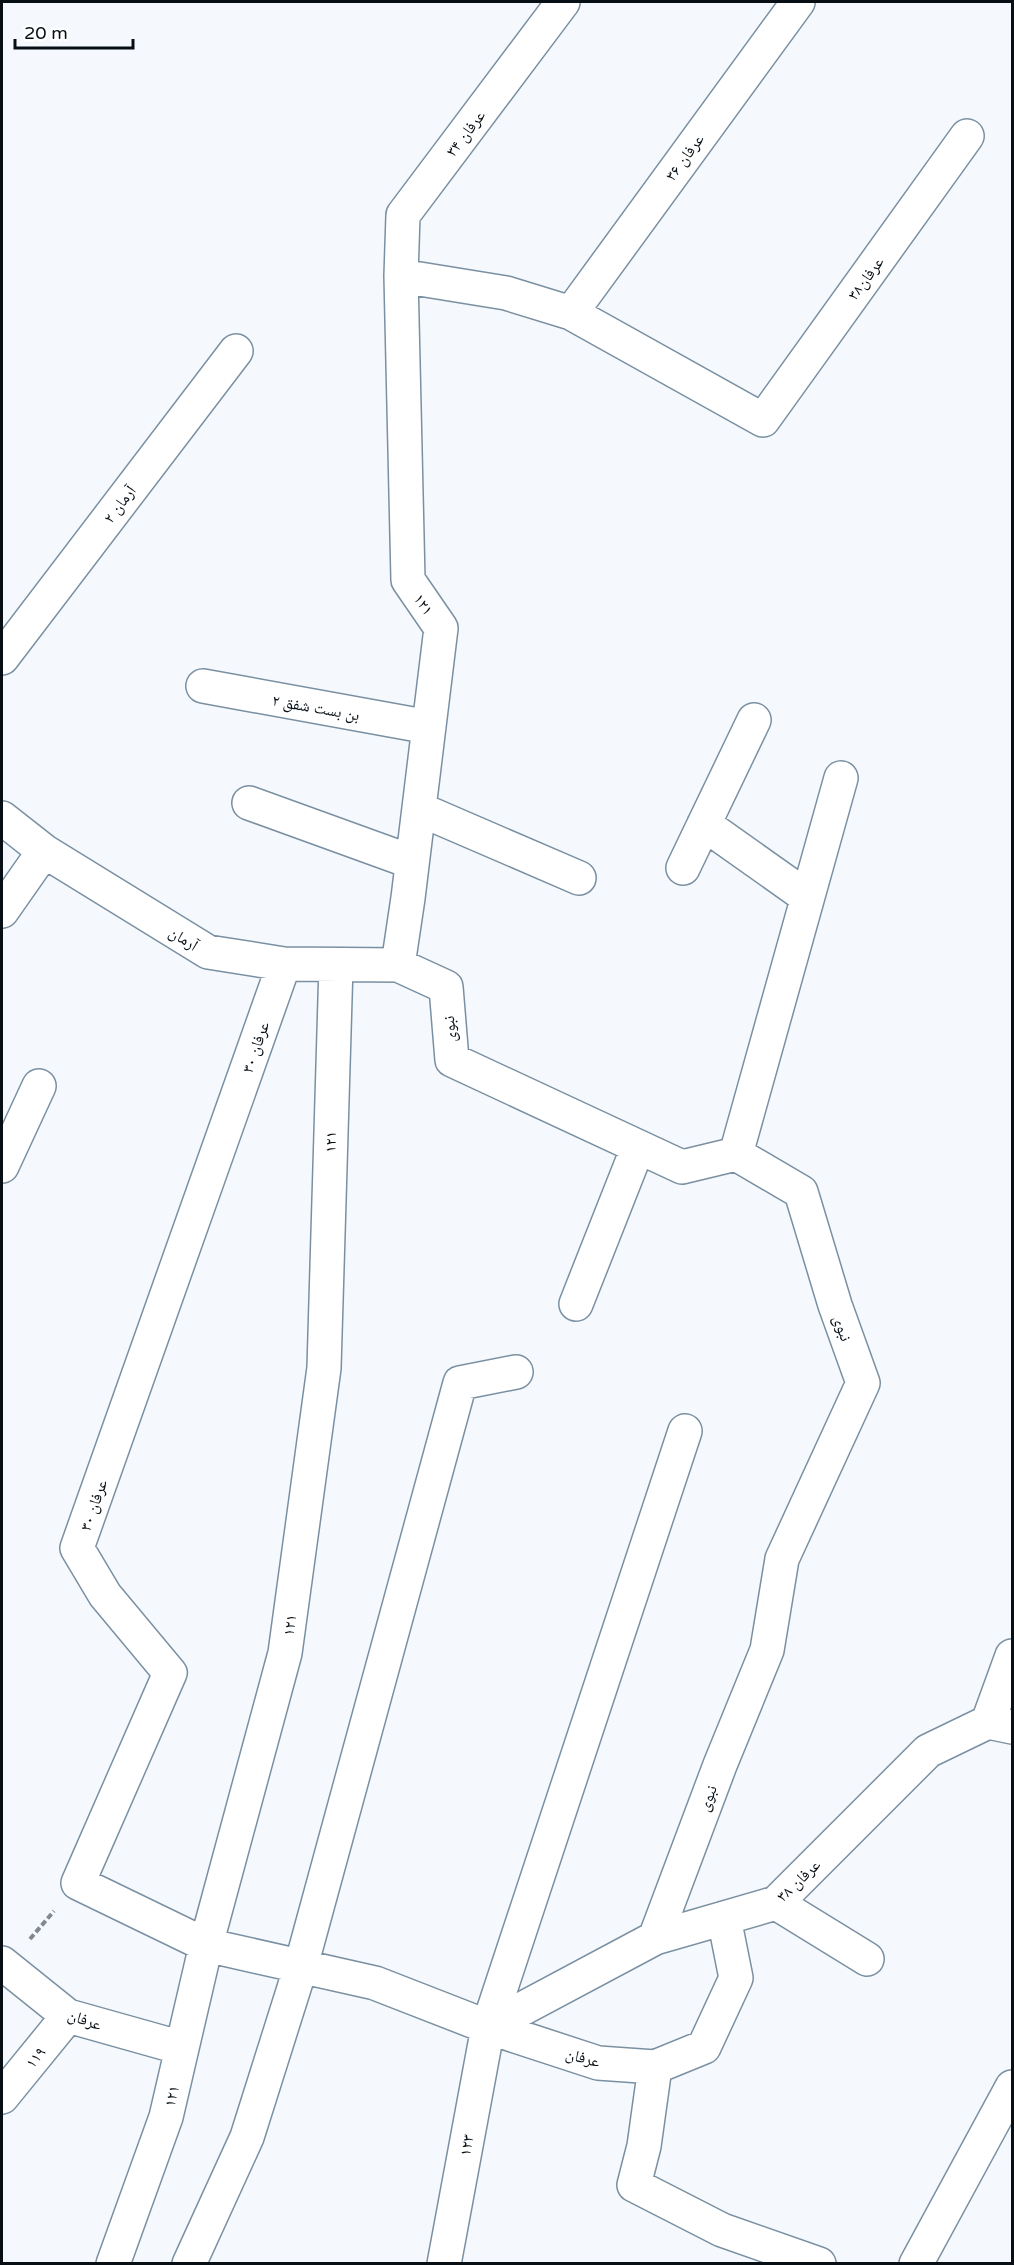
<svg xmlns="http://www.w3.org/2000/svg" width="1014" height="2265" font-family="'Varela Round','Noto Naskh Arabic',sans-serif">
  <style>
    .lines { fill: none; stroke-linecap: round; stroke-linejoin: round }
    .minor-casing { stroke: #7a90a2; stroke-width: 36 }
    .path { stroke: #82888d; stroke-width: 4; stroke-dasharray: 6 3; stroke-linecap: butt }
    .minor { stroke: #fff; stroke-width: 33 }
    .labels { text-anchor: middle; stroke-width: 6; stroke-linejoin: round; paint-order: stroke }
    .street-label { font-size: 16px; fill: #070f15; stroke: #fff }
  </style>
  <rect width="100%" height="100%" fill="#f5f9fd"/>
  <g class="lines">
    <!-- minor casing -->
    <g class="minor-casing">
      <path id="minor" d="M401 276 506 293 571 313 763 420 967 136
        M571 313 798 2
        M2 658 236 351
        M203 686 429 727
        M249 803 412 862
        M419 809 579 878
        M2 818 44 851 208 952 284 964 398 965 446 987 452 1060 682 1167 736 1154 801 1192 835 1305 863 1383 782 1559 767 1650 720 1765 655 1938
        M704 824 807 897
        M683 868 754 720
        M2 911 44 851
        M284 964 77 1548 105 1595 170 1673 78 1883 206 1945 375 1983 488 2027 598 2063 655 2067 644 2146 634 2185 722 2230 819 2264
        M398 965 408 898 441 628 408 580 401 276 403 215 563 2
        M736 1154 841 778
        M2 1166 39 1086
        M576 1304 638 1147
        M988 1722 1012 1656
        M776 1903 867 1959
        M2 1963 68 2016 182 2048
        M488 2027 655 1938 776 1903 928 1751 988 1722 1012 1727
        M655 2067 704 2047 736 1978 724 1918
        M2 2097 68 2016
        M113 2264 166 2117 206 1945 285 1653 324 1368 336 965
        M189 2264 247 2137 301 1966 460 1383 516 1372
        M444 2264 488 2027 685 1431
        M916 2264 1012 2087"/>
    </g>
    <!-- path -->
    <path class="path" d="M30 1939 54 1911"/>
    <!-- minor -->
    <use href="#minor" class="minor"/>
  </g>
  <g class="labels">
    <!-- street labels -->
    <g class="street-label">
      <text transform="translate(465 133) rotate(-53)" y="6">عرفان ۳۴</text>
      <text transform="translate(684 157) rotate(-54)" y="6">عرفان ۳۶</text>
      <text transform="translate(865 278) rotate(-54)" y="6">عرفان۳۸</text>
      <text transform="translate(119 504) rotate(-53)" y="6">آرمان ۲</text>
      <text transform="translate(424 604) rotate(55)" y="6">۱۲۱</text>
      <text transform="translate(316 707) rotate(10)" y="6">بن بست شفق ۲</text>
      <text transform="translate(184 938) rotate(32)" y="6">آرمان</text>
      <text transform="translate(449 1029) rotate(-95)" y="6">نبوی</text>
      <text transform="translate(255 1047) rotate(-71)" y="6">عرفان ۳۰</text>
      <text transform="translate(330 1142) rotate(-88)" y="6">۱۲۱</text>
      <text transform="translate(843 1328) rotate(71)" y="6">نبوی</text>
      <text transform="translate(93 1505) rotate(-71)" y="6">عرفان ۳۰</text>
      <text transform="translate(289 1625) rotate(-82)" y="6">۱۲۱</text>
      <text transform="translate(707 1798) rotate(-70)" y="6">نبوی</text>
      <text transform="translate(798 1880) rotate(-44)" y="6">عرفان ۳۸</text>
      <text transform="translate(85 2019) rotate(19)" y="6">عرفان</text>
      <text transform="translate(35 2057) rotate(-51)" y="6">۱۱۹</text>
      <text transform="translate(583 2057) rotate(15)" y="6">عرفان</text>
      <text transform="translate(171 2096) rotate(-77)" y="6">۱۲۱</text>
      <text transform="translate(466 2145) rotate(-80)" y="6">۱۲۳</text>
    </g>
  </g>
  <!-- border -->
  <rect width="1014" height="2265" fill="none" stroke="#070f15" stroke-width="6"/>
  <!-- scale -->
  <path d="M15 39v9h118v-9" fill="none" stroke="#070f15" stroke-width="3"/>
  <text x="24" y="39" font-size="18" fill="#070f15" stroke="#ffffff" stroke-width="4.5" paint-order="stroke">20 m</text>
</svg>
